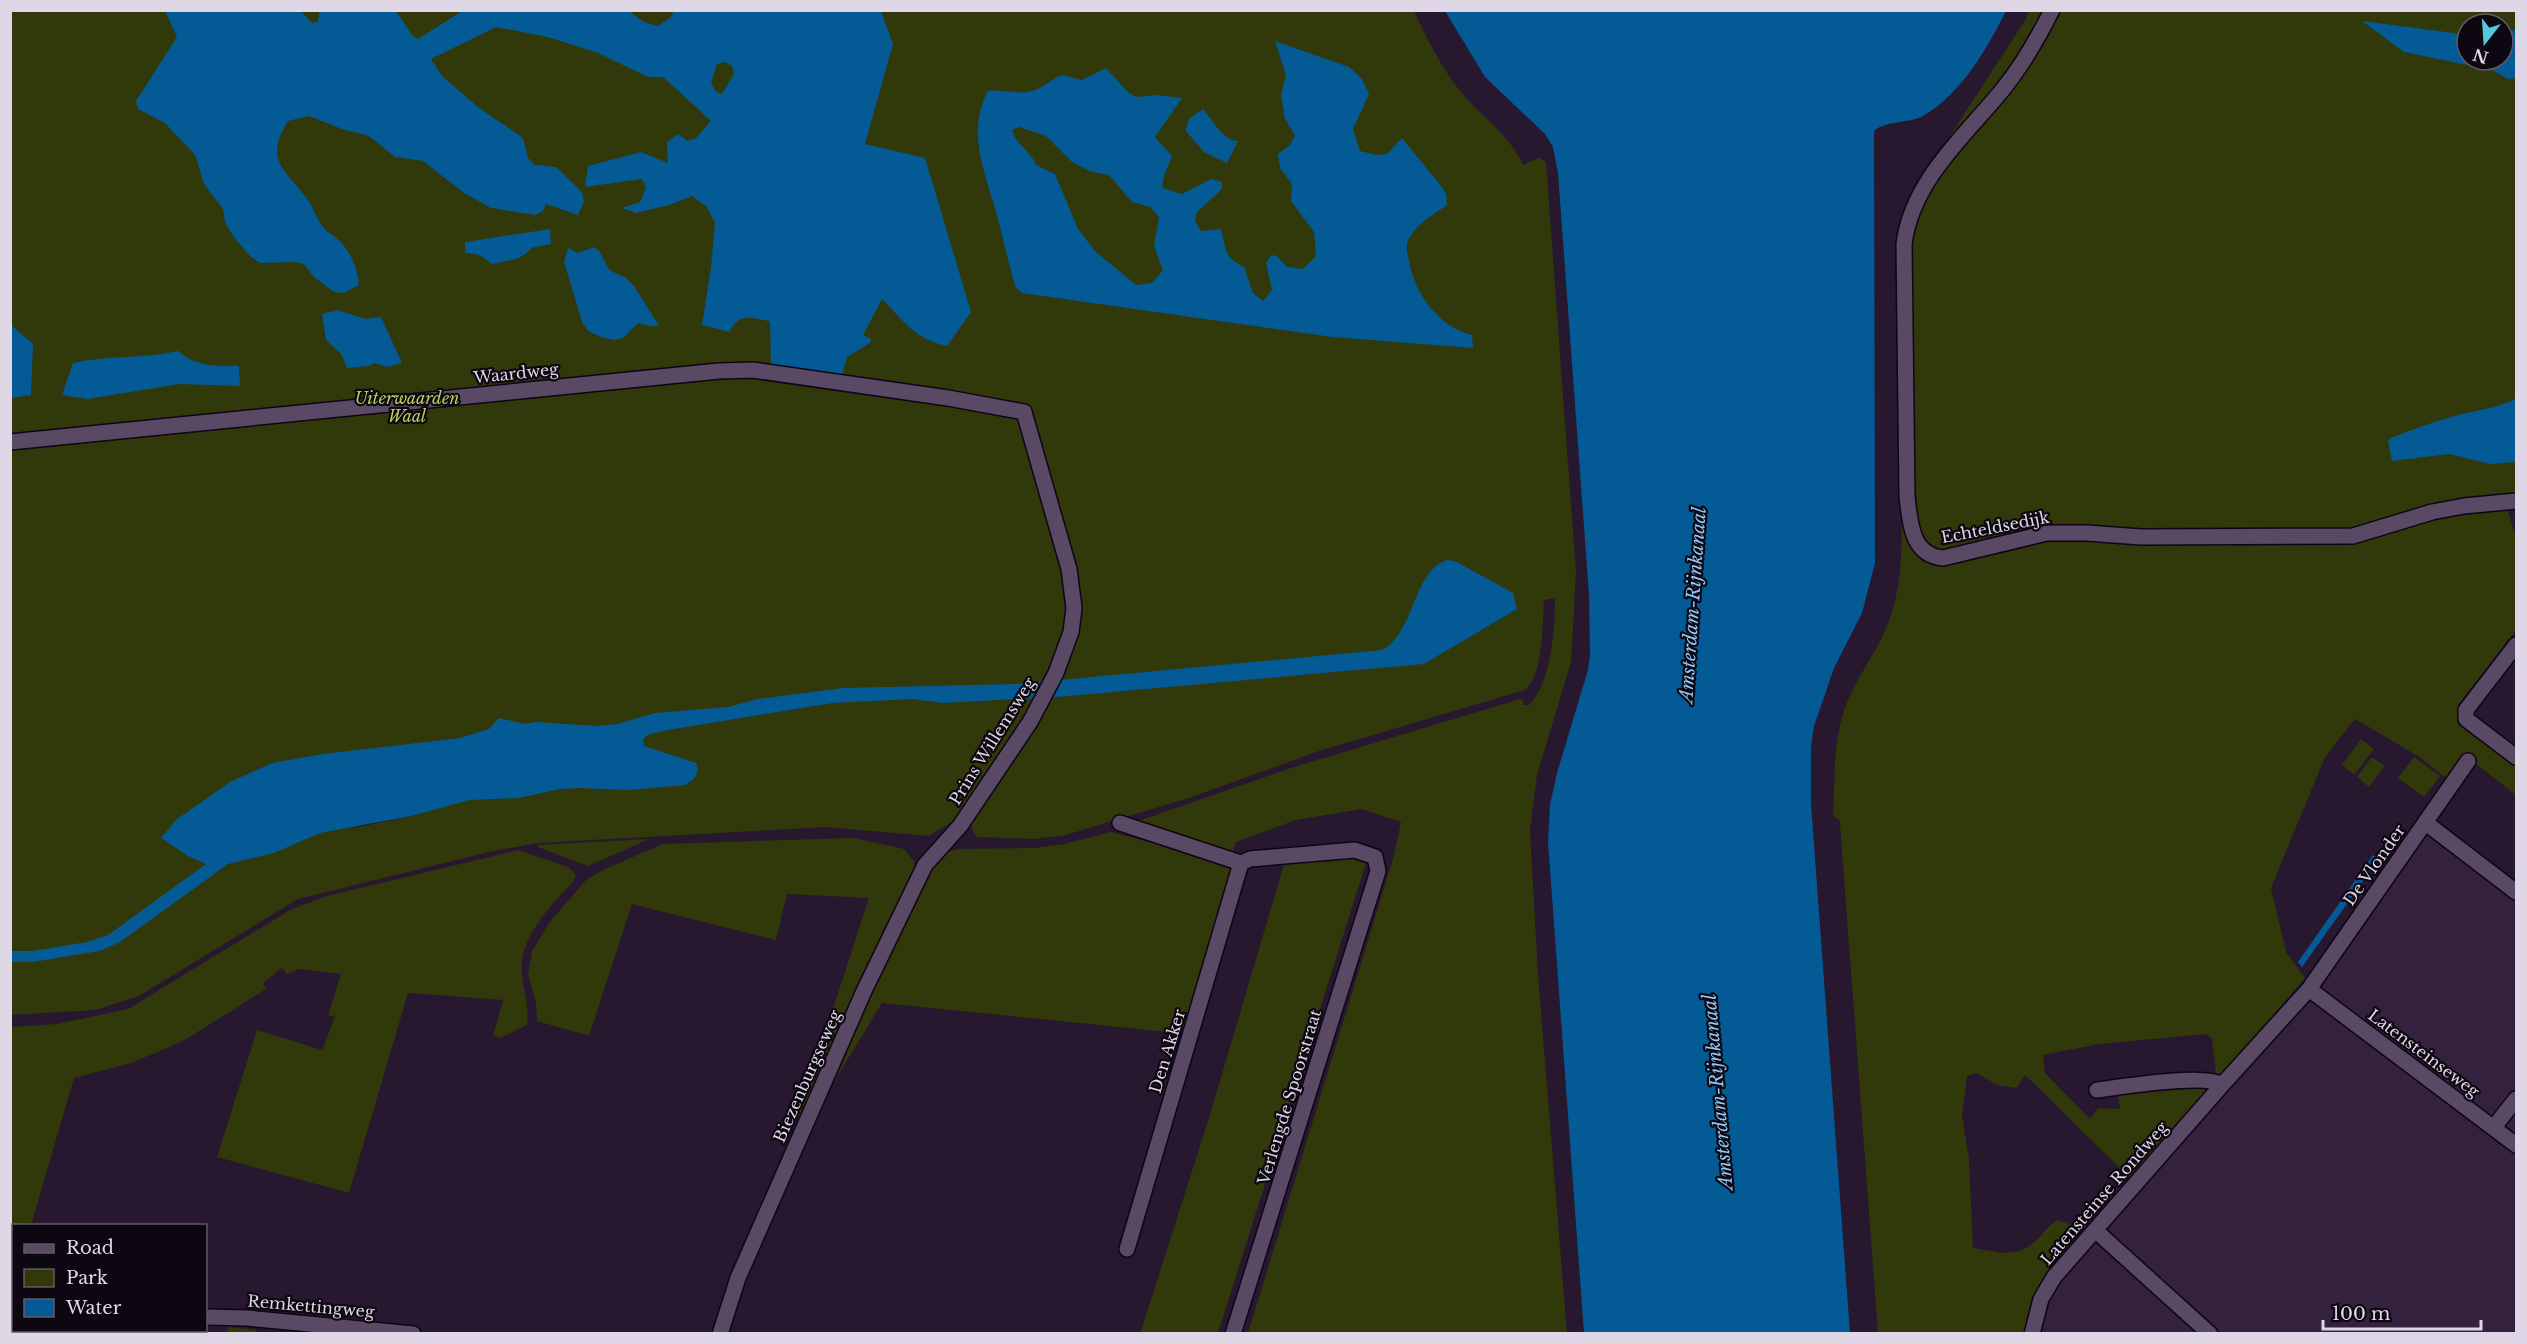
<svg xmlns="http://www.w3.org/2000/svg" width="2527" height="1344" font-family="'Libre Baskerville',serif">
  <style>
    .built { fill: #33213d }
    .green { fill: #313809; fill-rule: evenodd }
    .water { fill: #035a95; fill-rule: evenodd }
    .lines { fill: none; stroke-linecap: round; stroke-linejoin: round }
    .minor-casing { stroke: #0f0417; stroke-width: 18 }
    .minor { stroke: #594964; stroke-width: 15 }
    .labels { text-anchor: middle; stroke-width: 4.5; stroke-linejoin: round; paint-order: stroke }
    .street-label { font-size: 16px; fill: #dfd6e6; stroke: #0c0710 }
    .park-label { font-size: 16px; font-style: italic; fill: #bcd258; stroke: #0c0710 }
    .water-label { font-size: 18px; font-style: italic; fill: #93c8f9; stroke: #0c0710 }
  </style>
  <rect width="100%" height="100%" fill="#271830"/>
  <!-- built -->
  <path class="built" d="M2421 830 2516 900V1333L2017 1334 2051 1263 2206 1090 2308 984Z"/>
  <!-- green -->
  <path class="green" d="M11 11H1414C1428 41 1444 73 1466 98 1486 120 1512 138 1523 165L1539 158 1546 162 1576 573 1571 662 1537 775 1530 830 1538 975 1567 1333H1248L1393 859 1401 822 1361 809 1296 820 1236 842 1231 855 1130 824 1291 768 1520 699 1523 700V705H1529C1551 684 1555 628 1555 598L1544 600C1542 624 1544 674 1525 690L1319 751 1189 798 1066 835 1034 839 977 837C967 825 972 813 979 801L969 799 954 821 928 836 826 827 537 843 489 852 298 899 139 996 95 1010 11 1015ZM428 804 411 816 349 829Z
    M2029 11H2048L2024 54 1929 173 1957 125 2026 19Z
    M2058 11H2516V499L2431 505 2353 528 2103 530 1942 554 1928 549 1913 523 1911 234 1929 190ZM2467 24H2503V60H2467Z
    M1901 491C1904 514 1901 556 1930 561L2051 537 2354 540 2453 513 2507 508 2516 538V630L2458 705 2474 732 2516 765V795L2466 756 2449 780 2418 756 2355 719 2325 757 2271 888 2286 952 2305 978 2220 1077 2216 1073 2212 1039 2206 1034 2099 1044 2043 1055 2045 1073 2090 1119 2098 1108 2120 1109 2118 1095 2206 1087 2209 1091 2132 1180 2025 1075 2017 1088 1997 1085 1977 1073 1967 1076 1962 1116 1969 1159 1973 1248C1995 1251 2014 1259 2033 1243 2043 1235 2047 1226 2058 1220L2074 1226 2082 1234C2059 1265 2030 1294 2026 1333H1878L1840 824V820L1833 816C1835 784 1833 752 1841 721 1850 683 1878 654 1890 618 1904 578 1902 533 1901 491Z
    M2361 739 2374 749 2354 775 2342 765Z
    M2372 757 2385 766 2369 787 2357 777Z
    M2414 757 2440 776 2424 797 2398 778Z
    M1111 832 1220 861 1227 864 1232 873 1187 1034 882 1003 824 1098 921 879 945 853 957 849 1034 848 1064 844Z
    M853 838 904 849 914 861 913 875C871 956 839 1042 796 1122L869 898 787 894 776 940 632 904 589 1036 537 1021 536 1003 528 975 532 951 549 923 586 880 605 869 663 844Z
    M649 839 588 866 538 847V845Z
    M518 850 568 867 576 875C573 886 560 894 553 903 542 917 529 934 524 951 516 977 531 1000 527 1025L500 1038 493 1036 503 1000 408 993 349 1193 217 1157 257 1030 322 1050 335 1017 328 1015 341 974 298 969 287 974 282 968 263 983 266 989 188 1038 165 1049 131 1063 74 1078 31 1225 14 1226 13 1266 11 1265V1027L57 1024 128 1009 290 910 327 896Z
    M1341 857 1366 863 1218 1333 1140 1334 1209 1118 1285 861Z
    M11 1325H13L14 1330 179 1331 178 1334H11Z
    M228 1327 256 1330V1333H227Z"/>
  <!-- water -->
  <path class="water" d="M165 11H301L312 23 318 22 319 11H396L412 35 418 39 462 11H629L644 22 658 26 671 17 674 11H881L893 44 865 144 925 158 971 312 947 346C913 338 905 322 882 299L863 335 871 339 870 343 847 357 842 375 771 364 770 321C752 319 739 311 730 332L702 325 711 267 715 223 707 207 692 196 669 205 636 213 622 208 640 202 646 187 642 179 585 187 588 166 641 152 668 163 667 142 678 134 688 141 696 138 711 121 663 77H648L598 53 548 37 496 27 431 59 442 76 478 107 523 138 528 158 535 165 556 167 582 192 584 202 578 215 546 204 543 211 535 215 491 208 464 193 423 161 395 157 369 136 342 129 309 116 288 121C263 161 286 170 308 200 314 209 317 220 324 228 327 232 332 234 335 237 350 249 357 266 359 285L344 293 334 292 314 277 304 264 296 262 260 263 250 256 233 236 225 222 223 209 204 184 195 155 165 123 138 109 136 101 177 37ZM725 62 732 66 734 74 722 94 716 92 711 83 717 64Z
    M1445 11H2006C1987 49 1961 94 1923 116 1908 124 1886 120 1874 131L1875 563 1862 613 1834 668 1814 726 1811 747V804L1850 1333H1584L1548 842 1550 805 1557 773 1588 670 1590 655 1589 594 1558 173 1553 147 1545 134 1485 77Z
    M2362 21 2454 33H2467V60H2503V31L2516 30V78L2508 79 2492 70 2404 52Z
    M1275 41 1349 67 1362 79 1369 94 1353 129 1360 151 1376 155 1387 154 1402 138 1442 187 1446 194 1447 205C1432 216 1414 225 1407 243 1406 249 1408 256 1409 261 1414 293 1440 328 1472 335L1473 348 1332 337 1022 293 1016 288C1008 263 1003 237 996 212 985 173 966 130 988 91 1002 89 1018 95 1032 91 1042 89 1051 79 1062 75L1082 80 1106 68 1128 92 1136 97 1157 95 1182 98 1155 137 1172 156 1164 176 1162 188 1182 194 1211 179 1222 182V189L1197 212 1195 221 1201 231 1221 229C1227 250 1222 256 1244 267L1253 293 1263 301 1272 290 1266 263 1271 255 1277 256 1287 267 1303 269 1316 256 1314 232 1291 201 1292 184 1280 168 1278 154 1289 146 1295 136 1285 119 1281 95 1286 75ZM1019 127 1046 136 1072 162 1092 172 1109 175 1132 202 1150 207 1159 217 1154 246 1163 270 1152 283 1136 285 1095 251 1078 229 1055 174 1036 165C1031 151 1016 145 1012 130Z
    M1203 109C1212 119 1223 141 1238 141L1227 163 1204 152 1185 130 1190 118Z
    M550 229 551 244 531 248C524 260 505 261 492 264L480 255 465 253V242Z
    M594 247 600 252 609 270 626 278 634 286 659 326H649L638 323 623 338 614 340 604 338 588 331 582 322 564 262 568 248 578 253Z
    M337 310 366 319 381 317 402 363 387 367 374 363 369 366 347 368 342 355 326 340 322 314Z
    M10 324 33 344 31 395 11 398Z
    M178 351C196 367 216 366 239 366L240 386 179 384 88 399 62 395 73 363C108 355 143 359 178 351Z
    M2516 399V462L2490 464 2449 454 2392 461 2388 441 2391 438C2414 429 2438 420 2462 414 2481 410 2498 407 2516 399Z
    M1447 560 1455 561 1513 593 1517 609 1424 664 1057 697 943 703 912 699 833 703 668 730 650 734 643 739 644 746 696 763 698 770 694 779 685 785 628 790 579 788 560 789 519 798 470 800 411 816 320 833 274 853 228 864 120 942 100 951 33 962H11L10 951H32L87 942 108 935 206 864 188 856 161 838 177 819 230 782 272 763 323 754 460 738 489 729 499 718 525 724 536 722 596 726 617 724 655 713 728 707 758 699 843 688 1015 684 1382 650C1415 633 1412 572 1447 560Z
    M2373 855 2379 859 2302 967 2298 962Z"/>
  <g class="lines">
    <!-- minor casing -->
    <g class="minor-casing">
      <path id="minor" d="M2052 10C2038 38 2023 64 2004 88 1966 135 1912 180 1904 244L1907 496C1910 522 1911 555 1943 558L2047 533H2087L2141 537 2353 536 2432 512 2464 506 2516 501
        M10 442 719 371 753 370 948 398 1024 412 1069 569 1074 608 1071 632 1056 673 1030 722 960 826 925 865 864 991 738 1278 720 1334
        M2516 645 2466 710V719L2516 757
        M1120 823 1241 863 1250 859 1355 850 1375 857 1378 871 1233 1334
        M2426 823 2516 892
        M2309 989 2516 1145
        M2097 1090C2120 1087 2206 1073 2222 1085
        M2494 1127 2516 1099
        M2095 1230 2210 1334
        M1127 1249 1241 863
        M10 1317H14
        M206 1317 247 1318 413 1334
        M2032 1334 2041 1299 2054 1277 2222 1085 2309 989 2468 761"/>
    </g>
    <!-- minor -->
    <use href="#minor" class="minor"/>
  </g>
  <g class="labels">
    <!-- street labels -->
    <g class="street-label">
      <text transform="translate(516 373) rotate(-6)" y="6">Waardweg</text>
      <text transform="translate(1995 527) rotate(-11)" y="6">Echteldsedijk</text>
      <text transform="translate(992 741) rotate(-58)" y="6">Prins Willemsweg</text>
      <text transform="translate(2374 865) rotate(-55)" y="6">De Vlonder</text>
      <text transform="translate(1167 1051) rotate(-73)" y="6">Den Akker</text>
      <text transform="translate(2424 1053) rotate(37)" y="6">Latensteinseweg</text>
      <text transform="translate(807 1076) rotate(-66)" y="6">Biezenburgseweg</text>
      <text transform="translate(1289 1097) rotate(-73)" y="6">Verlengde Spoorstraat</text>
      <text transform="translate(2104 1193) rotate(-49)" y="6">Latensteinse Rondweg</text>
      <text transform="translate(311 1306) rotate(5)" y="6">Remkettingweg</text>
    </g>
    <!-- park labels -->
    <g class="park-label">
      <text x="407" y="404">Uiterwaarden<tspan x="407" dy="18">Waal</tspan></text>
    </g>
    <!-- water labels -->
    <g class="water-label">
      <text transform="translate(1693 605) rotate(-86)" y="6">Amsterdam-Rijnkanaal</text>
      <text transform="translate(1718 1092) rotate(-95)" y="6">Amsterdam-Rijnkanaal</text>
    </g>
  </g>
  <!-- border -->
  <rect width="2527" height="1344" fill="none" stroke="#dfd6e6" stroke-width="24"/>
  <!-- legend -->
  <rect x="12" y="1224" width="195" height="108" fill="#0c0710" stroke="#605a66" stroke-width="1.5"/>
  <rect x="24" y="1244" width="30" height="9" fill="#594964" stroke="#605a66" stroke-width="1.5"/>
  <text x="66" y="1254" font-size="18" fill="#dfd6e6">Road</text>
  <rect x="24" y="1269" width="30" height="18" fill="#313809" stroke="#605a66" stroke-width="1.5"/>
  <text x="66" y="1284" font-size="18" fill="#dfd6e6">Park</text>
  <rect x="24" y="1299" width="30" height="18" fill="#035a95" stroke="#605a66" stroke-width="1.5"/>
  <text x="66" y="1314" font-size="18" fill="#dfd6e6">Water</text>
  <!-- north arrow -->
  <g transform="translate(2485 42) rotate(197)"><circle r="28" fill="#0c0710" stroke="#605a66" stroke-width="1.5"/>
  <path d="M0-4.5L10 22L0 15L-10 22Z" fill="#53cadc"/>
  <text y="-9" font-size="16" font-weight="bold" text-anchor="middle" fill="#dfd6e6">N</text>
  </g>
  <!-- scale -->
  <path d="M2323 1320v9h158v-9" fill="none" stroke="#dfd6e6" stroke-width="3"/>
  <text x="2332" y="1320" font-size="18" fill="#dfd6e6" stroke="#0c0710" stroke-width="4.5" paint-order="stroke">100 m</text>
</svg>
